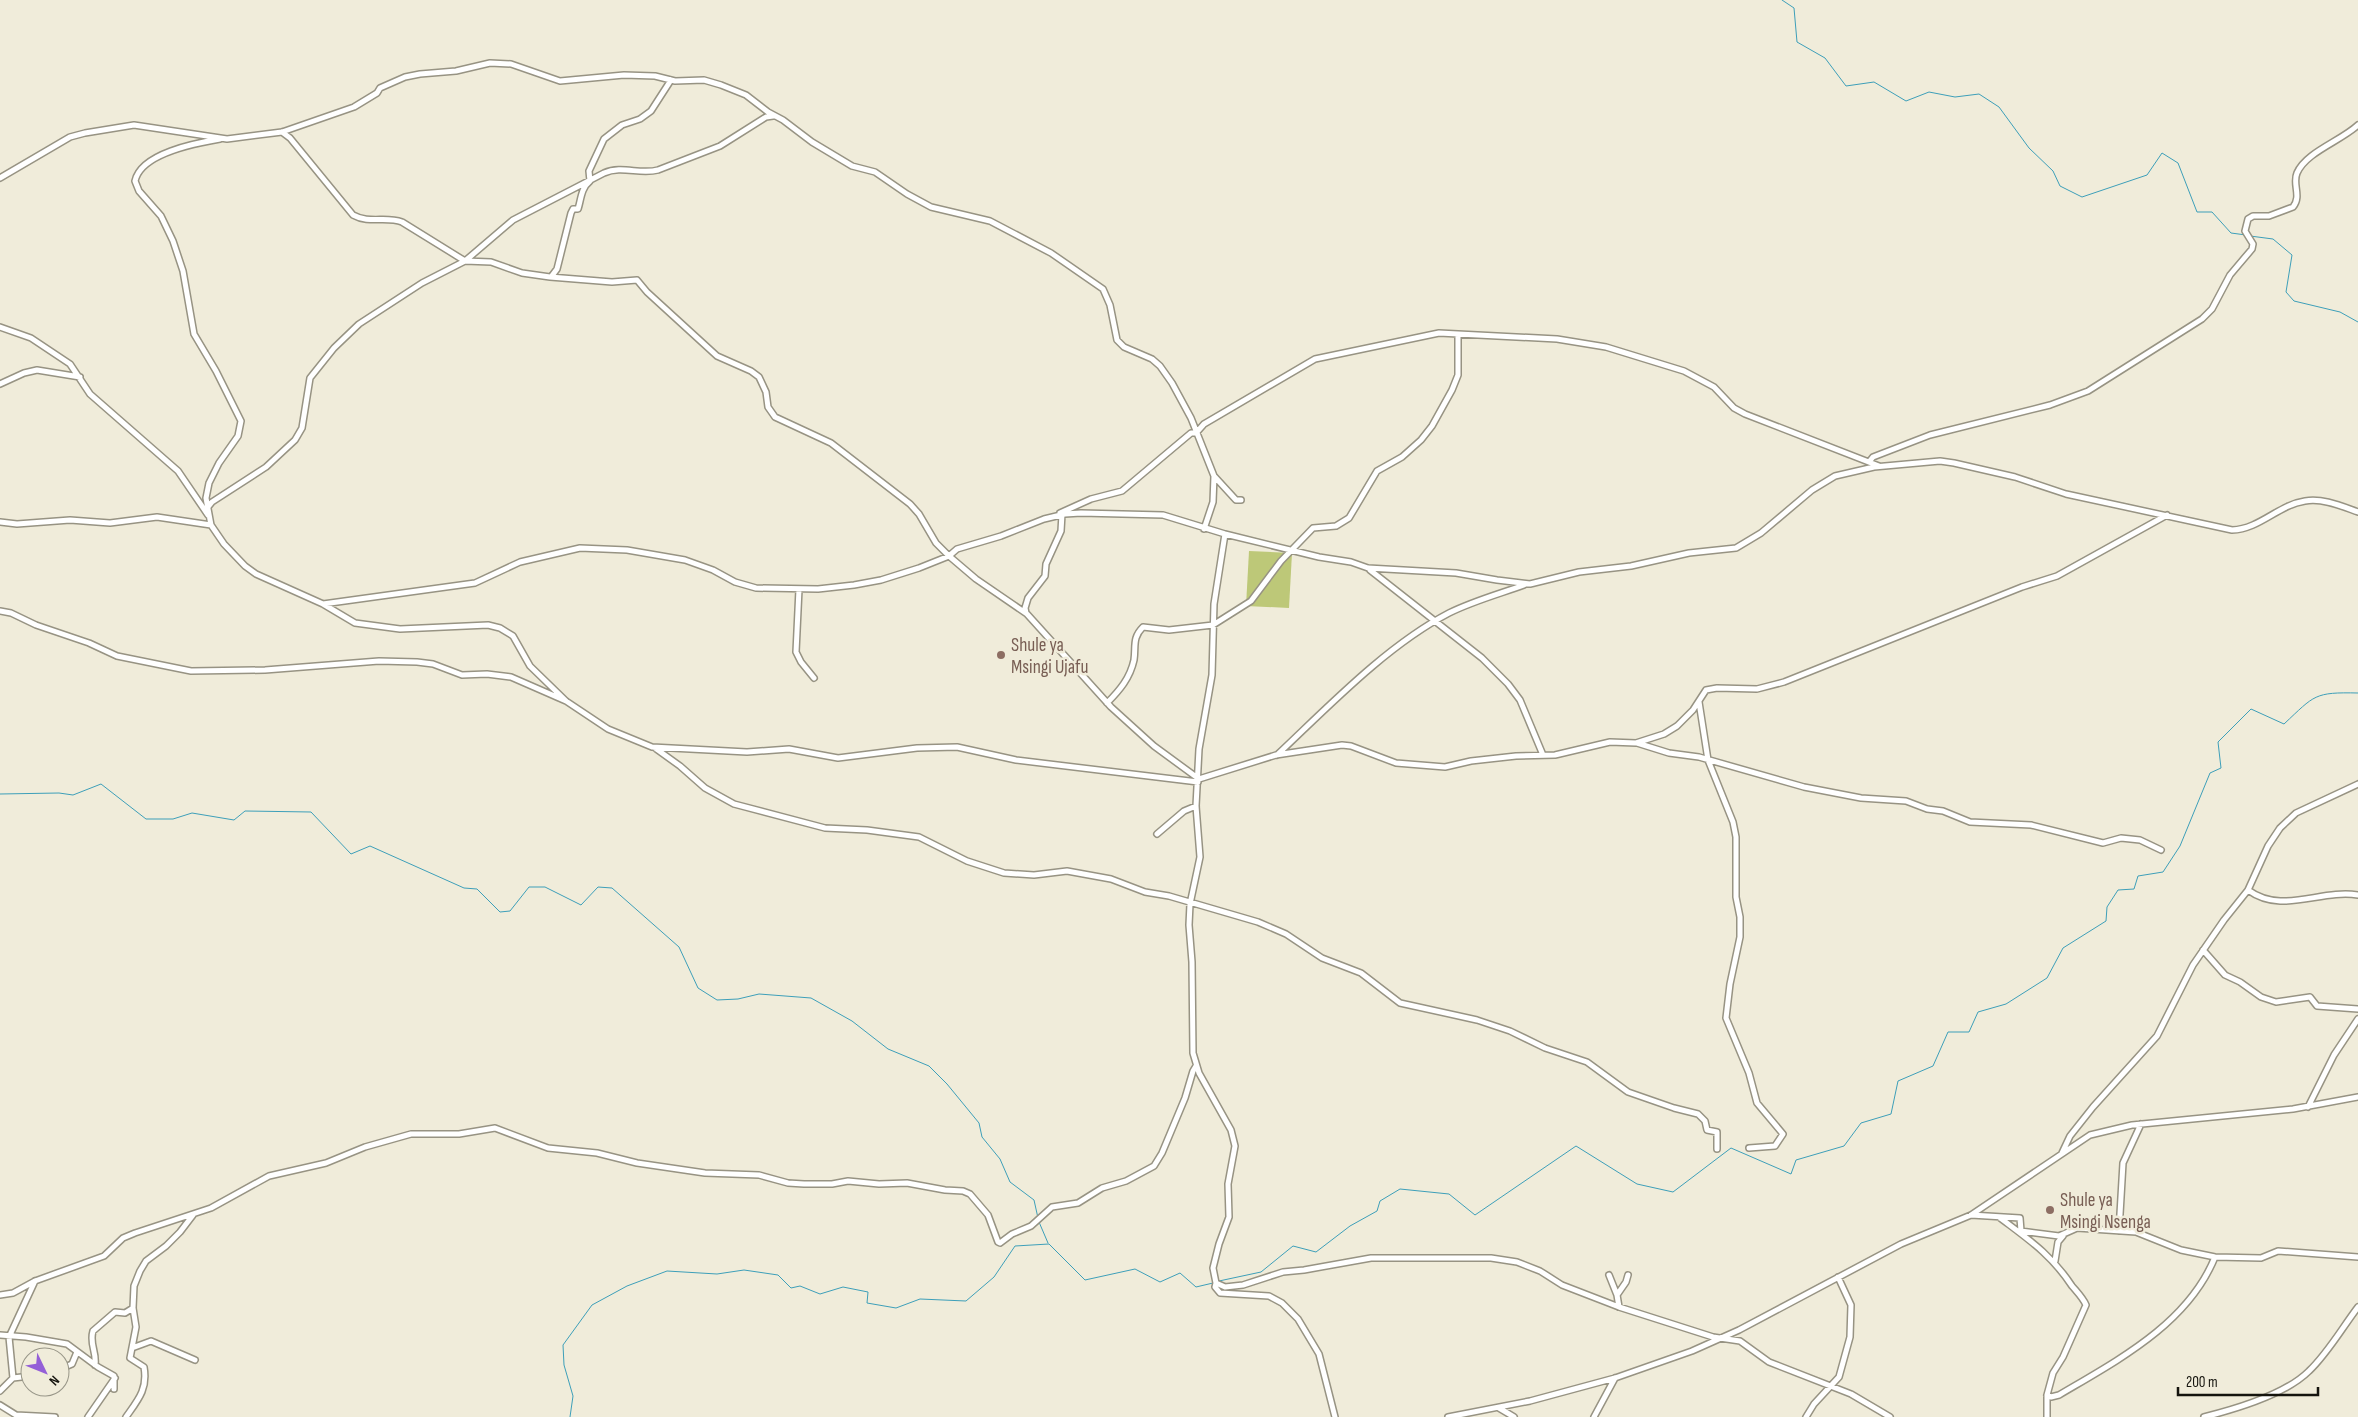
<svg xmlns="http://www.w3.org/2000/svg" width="2358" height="1417" font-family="'Sofia Sans Condensed',sans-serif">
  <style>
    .green { fill: #bdc878 }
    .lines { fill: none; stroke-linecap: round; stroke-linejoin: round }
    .stream { stroke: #3d9fb9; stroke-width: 1 }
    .minor-casing { stroke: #979383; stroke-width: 8 }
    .minor { stroke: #fff; stroke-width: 5 }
    .education-dot { fill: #8d6e63; stroke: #f0ecda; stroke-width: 2 }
    .labels { text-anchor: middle; stroke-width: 5; stroke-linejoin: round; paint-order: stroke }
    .education-label { font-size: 19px; fill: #785e54; stroke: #f0ecda; text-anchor: start }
  </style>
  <rect width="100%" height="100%" fill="#f0ecda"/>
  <!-- green -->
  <path class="green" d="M1249 551 1292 553 1289 608 1246 606Z"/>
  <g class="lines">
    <!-- stream -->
    <path class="stream" d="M1782 0 1794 8 1797 42 1825 58 1846 86 1874 82 1906 101 1929 92 1955 97 1979 94 1999 107 2029 148 2053 171 2060 186 2082 197 2147 175 2162 153 2178 163 2197 212H2212L2231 233 2246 235
      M2250 236 2273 239 2292 255 2286 292 2294 301 2340 312 2358 322
      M0 794 59 793 73 795 101 784 146 819H173L192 813 234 820 245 811 311 812 351 854 370 846 464 888 477 889 500 912 510 911 529 887H545L581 905 598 887 612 888 679 947 698 988 717 1000 738 999 759 994 811 998 852 1021 888 1049 929 1066 947 1084 979 1123 982 1137 1000 1159 1010 1182 1034 1200 1038 1218
      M1039 1222 1048 1243
      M1219 1281 1261 1272 1293 1246 1316 1252 1350 1226 1377 1211 1380 1201 1400 1189 1449 1194 1475 1215 1576 1146 1637 1184 1673 1192 1731 1148 1791 1174 1796 1160 1844 1146 1861 1123 1891 1114 1898 1081 1933 1066 1948 1032H1969L1978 1012 2006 1004 2047 978 2063 948 2106 921 2107 907 2118 890 2134 889 2138 876 2163 872 2180 846 2210 773 2221 768 2218 742 2251 709 2284 724C2315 695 2314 692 2358 693
      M570 1417 573 1396 564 1365 563 1345 592 1305 627 1286 667 1271 717 1274 744 1270 778 1275 791 1288 800 1286 820 1294 843 1287 868 1292 867 1303 896 1308 920 1299 966 1301 994 1277 1015 1246 1049 1244 1085 1280 1135 1269 1160 1282 1180 1273 1196 1287 1213 1283"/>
    <!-- minor casing -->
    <g class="minor-casing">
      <path id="minor" d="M282 132 290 138 353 215C369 224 386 216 402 222L465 261 491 262 522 273 550 277 612 282 637 280 647 292 717 356 751 371 759 377 766 392 768 407 775 417 831 443 910 504 919 514 936 543 949 556 976 579 1027 614 1111 707 1154 746 1199 779 1276 755 1342 745 1351 746 1396 763 1445 767 1471 761 1516 756 1555 755 1610 742 1636 743 1664 734 1677 726 1693 710 1706 690 1717 688 1757 689 1784 682 2022 587 2057 576 2167 515
        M220 139C196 143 141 153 135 181L139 191 161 216 173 241 183 271 194 334 216 371 241 421 238 436 219 463 209 483 206 498 211 525 224 544 245 566 256 574 323 604 355 623 400 629 488 625 500 628 513 636 530 666 566 701 608 729 652 747 747 752 789 749 838 758 917 748 957 747 1016 760 1198 782
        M0 178 70 137 85 133 134 125 227 139 282 132 354 107 377 93 380 88 405 77 420 74 456 71 490 63 511 64 560 81 624 75 655 76 675 81 704 80 721 85 746 95 768 112 783 120 812 142 852 166 875 172 907 194 931 207 990 221 1051 253 1103 289 1110 305 1117 340 1124 347 1152 359 1160 366 1172 383 1191 418 1214 476 1213 502 1204 529
        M551 277 557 269 571 213 573 209H578C581 200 581 188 590 181L589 171 604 139 622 125 640 119 651 111 671 80
        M0 327 31 338 70 364 90 394 178 471 208 515
        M0 384 24 373 37 370 80 377
        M1869 462 1873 457 1930 435 2050 405 2088 391 2202 319 2212 309 2230 275 2252 249 2253 244 2245 231 2248 219 2253 216H2269L2293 207C2302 196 2292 184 2297 173 2306 152 2341 141 2358 125
        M1214 476 1236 500H1241
        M208 507 212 502 266 467 295 440 302 428 310 378 334 348 359 324 422 283 465 261 513 220 604 173C622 165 640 175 658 170L720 146 766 117 773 116
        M1060 513 1091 499 1122 491 1191 433H1196L1204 424 1315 359 1439 333 1557 339 1606 347 1684 371 1714 387 1734 408 1745 414 1879 466
        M0 522 17 524 70 520 110 523 157 517 211 525
        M1225 534 1214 604 1212 675 1199 749 1196 806 1200 857 1190 904 1189 925 1192 962 1193 1053 1199 1073 1231 1130 1235 1146 1228 1184 1229 1217 1219 1244 1213 1268 1216 1283 1225 1287 1243 1285 1283 1272 1304 1270 1371 1258H1491L1517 1262 1540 1271 1562 1285 1619 1307 1713 1337 1740 1341 1769 1362 1851 1394 1890 1417
        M1370 570 1482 658 1508 684 1520 700 1543 755
        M799 589 796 652 801 662 814 678
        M323 604 475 583 520 562 580 548 627 550 685 560 713 570 735 582 756 588 818 589 854 585 881 580 919 568 949 556 957 549 1001 536 1044 519 1065 514 1081 513 1163 515 1225 534 1319 557 1351 562 1368 568 1456 573 1497 580 1530 584 1579 572 1631 566 1689 553 1736 548 1761 533 1812 490 1835 476 1874 467 1940 461 1954 463 2015 477 2066 494 2232 530C2260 529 2278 505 2305 501 2323 498 2341 506 2358 512
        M0 611 11 613 36 625 89 643 117 656 191 671 265 670 379 661 417 662 433 664 462 675 487 674 511 677 566 701
        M1026 613 1025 608 1028 598 1045 576 1046 564 1061 531 1062 514
        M1699 702 1708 760 1733 822 1736 837V897L1740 917V937L1730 984 1726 1018 1749 1073 1757 1103 1783 1134 1775 1146 1749 1148
        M1107 703C1120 690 1130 678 1134 660 1136 646 1132 638 1143 627L1169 630 1213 625 1251 601 1281 561 1313 528 1336 526 1349 518 1377 471 1402 457 1421 440 1432 426 1452 390 1458 375V335
        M1637 743 1669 753 1699 757 1804 787 1861 798 1906 801 1927 809 1943 811 1970 822 2031 825 2103 843 2121 838 2140 840 2161 850
        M655 748 680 766 705 788 734 804 825 828 867 830 919 837 967 861 1004 873 1034 875 1067 871 1111 879 1145 892 1169 896 1258 922 1286 934 1322 958 1361 973 1400 1003 1477 1020 1510 1031 1545 1048 1587 1062 1628 1092 1674 1108 1698 1114 1705 1121 1707 1130 1717 1132V1149
        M1277 755C1328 707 1386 646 1449 613 1473 601 1499 594 1524 585
        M1157 834 1184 811 1196 806
        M2248 890C2282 915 2320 889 2358 895
        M2203 950 2225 975 2240 982 2261 997 2276 1002 2310 997 2317 1006 2358 1009
        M2308 1107 2334 1055 2358 1019
        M2062 1153 2070 1136 2093 1107 2157 1036 2193 965 2224 920 2248 890 2268 846 2280 828 2296 813 2358 784
        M1971 1215 2020 1218 2021 1231 2059 1236 2077 1228 2136 1232 2181 1250 2215 1257 2261 1258 2278 1251 2358 1257
        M1999 1217C2028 1239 2051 1254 2072 1286 2077 1292 2083 1298 2086 1305L2063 1357 2053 1373 2047 1395V1417
        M2119 1231 2123 1163 2141 1124
        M2055 1261 2058 1242 2063 1236
        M1609 1275 1617 1295
        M1216 1283 1215 1287 1220 1293 1269 1296 1282 1303 1298 1319 1319 1354 1335 1417
        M0 1295 13 1293 35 1281 104 1256 123 1238 135 1233 211 1208 269 1176 326 1163 365 1147 411 1134H459L495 1128 548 1148 597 1153 637 1163 705 1173 759 1175 788 1183 804 1184H832L848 1181 879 1184 907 1183 945 1190 963 1191 970 1194 988 1215 998 1242 1000 1243 1012 1234 1031 1226 1052 1207 1078 1203 1102 1188 1126 1181 1154 1166 1162 1153 1185 1098 1193 1071 1196 1066
        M1619 1307 1617 1295 1626 1282 1628 1275
        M0 1335 26 1337 67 1344 98 1367 114 1376V1389
        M132 1348 151 1341 195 1360
        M95 1365C97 1352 89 1344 93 1331L115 1312 125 1313 133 1308
        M60 1369 72 1364 77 1352
        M13 1378 30 1376
        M0 1391 13 1378 9 1337 35 1281
        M2047 1395 2051 1397 2059 1395C2118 1360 2188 1324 2215 1257
        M0 1405 16 1415 55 1417
        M1499 1408 1514 1417
        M88 1417 115 1378
        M126 1417C138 1400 148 1389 144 1367L130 1358 136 1327 133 1308 134 1286 140 1271 146 1261 166 1246 180 1232 193 1215
        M1448 1417 1530 1401 1615 1378 1692 1351 1739 1330 1901 1244 1971 1215 2090 1135 2132 1125 2293 1109 2358 1097
        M1594 1417 1615 1378
        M1806 1417 1814 1404 1839 1377 1850 1337 1851 1305 1838 1277
        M2204 1417C2236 1409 2285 1395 2309 1371 2328 1353 2342 1328 2358 1307"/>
    </g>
    <!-- minor -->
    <use href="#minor" class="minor"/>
  </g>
  <!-- markers -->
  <g class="education-dot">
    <circle cx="1001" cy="655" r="5"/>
    <circle cx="2050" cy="1210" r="5"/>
  </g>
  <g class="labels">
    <!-- education labels -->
    <g class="education-label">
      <text x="1011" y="651">Shule ya<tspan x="1011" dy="22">Msingi Ujafu</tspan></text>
      <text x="2060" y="1206">Shule ya<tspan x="2060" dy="22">Msingi Nsenga</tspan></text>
    </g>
  </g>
  <!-- north arrow -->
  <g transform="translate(45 1372) rotate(133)"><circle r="24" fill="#f0ecda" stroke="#989688"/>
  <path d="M0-4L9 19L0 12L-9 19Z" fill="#945fd7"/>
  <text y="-8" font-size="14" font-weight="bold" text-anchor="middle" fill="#15140e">N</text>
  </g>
  <!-- scale -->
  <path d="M2178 1387v8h140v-8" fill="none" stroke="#15140e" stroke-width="2.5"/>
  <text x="2186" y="1387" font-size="15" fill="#15140e" stroke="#f0ecda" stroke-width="4" paint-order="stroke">200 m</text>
</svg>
